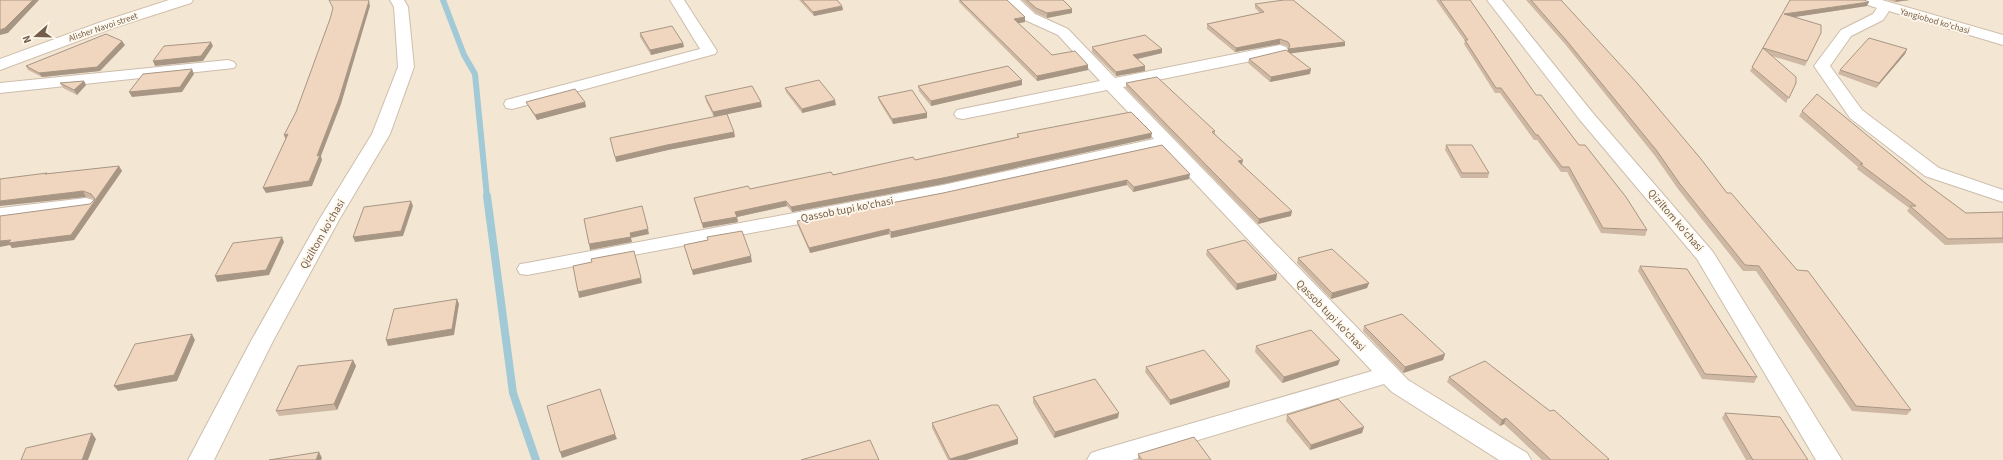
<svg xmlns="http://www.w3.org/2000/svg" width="2003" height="460" font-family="'Source Sans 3',sans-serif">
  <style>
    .residential { fill: #f3e7d4 }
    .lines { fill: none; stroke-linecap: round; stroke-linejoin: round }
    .stream-far1 { stroke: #a1cad6; stroke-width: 6 }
    .stream { stroke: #a1cad6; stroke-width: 8 }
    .minor-casing { stroke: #cdbdac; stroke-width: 2 }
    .secondary-casing { stroke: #d0beaa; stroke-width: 2 }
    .minor { fill: #fff; fill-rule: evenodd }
    .secondary { fill: #fff; fill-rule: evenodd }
    .wall { fill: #ceb8a3 }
    .shaded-wall { fill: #a89685 }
    .building { fill: #f0d6be; stroke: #a89685 }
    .labels { text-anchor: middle; stroke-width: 3.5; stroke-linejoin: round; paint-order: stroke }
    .far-street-label { font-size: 9px; fill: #745d4b; stroke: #fef8ec }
    .street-label { font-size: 11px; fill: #745d4b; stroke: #fef8ec }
  </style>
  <rect width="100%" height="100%" fill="#fcf5e6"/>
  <!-- residential -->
  <path class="residential" d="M0 0H2003V460H0Z"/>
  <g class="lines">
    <!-- stream-far1 -->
    <path class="stream-far1" d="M443 0 464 55 475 74 487 197"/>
    <!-- stream -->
    <path class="stream" d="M487 196 513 393 536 460"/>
    <!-- minor casing -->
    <g class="minor-casing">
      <path id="minor" d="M390 0H404L408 7 414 67 390 134 339 220 273 341 214 460H188L251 341 319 220 372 134 398 67 394 7Z
        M670 0H684L717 51 715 54 512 109 506 108 504 104 506 100 700 49Z
        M1004 0H1020L1035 14 1068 29 1115 78 1280 45 1286 47 1288 50 1286 53 1280 55 1123 87 1408 380 1527 453 1531 460H1499L1392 392 1384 384 1132 460H1087L1091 453 1100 450 1372 371 1162 148 943 197 527 275 520 274 517 269 520 264 527 263 943 185 1154 139 1107 90 963 119 957 118 954 114 957 110 1100 81 1058 35 1025 20Z
        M1487 0H1502L1592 112 1713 252 1842 460H1816L1697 259 1580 120Z
        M1860 0H1882L2003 35V45L1889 11 1883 20 1851 36 1830 66 1862 110 1939 168 2003 190V202L1925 176 1850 118 1814 66 1841 30 1873 14 1877 8 1862 3Z
        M228 60 234 62 236 65 234 68 0 93V83Z
        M86 198 93 200 96 204 93 208 0 220V208Z"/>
    </g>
    <!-- secondary casing -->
    <g class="secondary-casing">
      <path id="secondary" d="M169 0H193L191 3 113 28 0 70V59L101 22Z"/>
    </g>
    <!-- minor -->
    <use href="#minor" class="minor"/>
    <!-- secondary -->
    <use href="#secondary" class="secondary"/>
  </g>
  <!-- wall -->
  <path class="wall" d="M799 0H837L842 6 843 10 814 16Z
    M959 0H1007L1025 17V22L1018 23 1052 55 1088 65V70L1037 81 959 2Z
    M1022 0H1063L1072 9V13L1047 18 1036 13Z
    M1436 0H1470L1536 95 1579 145 1647 230 1645 236 1601 233 1567 172H1561L1537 140H1534L1500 93H1495L1464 44 1465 41Z
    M1526 0H1561L1727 193 1911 410 1907 415 1852 411 1756 271H1743L1678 189 1655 156 1565 44Z
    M1790 0 1867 6 1794 17 1821 33 1805 66 1772 56 1796 83 1786 103 1750 71Z
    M1887 0H1910L1895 2Z
    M1255 4 1345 42V46L1290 53 1310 74 1270 82 1248 63 1249 59 1288 51V49L1287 46 1280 44 1235 52 1207 29V24L1260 13 1255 8Z
    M640 33 683 43 684 47 651 55 640 37Z
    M125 45 100 71 42 77 28 70 26 66Z
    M1092 47 1162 49V53L1137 59 1145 66V71L1116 76 1092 52Z
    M1907 49 1905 54 1876 88 1838 74 1840 70Z
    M1022 80V85L931 106 919 91 918 86Z
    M84 81 86 85 77 95 63 88 60 83Z
    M1126 83 1215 131V134L1242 164 1291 216 1258 224 1126 88Z
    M785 88 836 105 802 113 786 92Z
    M705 96 762 107 727 114 734 132 735 137 668 150 616 162 714 117 706 101Z
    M878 97 927 118 893 124 879 101Z
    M526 102H585L586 107 537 120 528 106Z
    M1802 111 1924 182 1966 213 2003 212V243L1945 245 1907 211 1909 208 1857 169 1858 167 1799 116Z
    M1017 134 1151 138 943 184 792 212 787 206 737 217 738 222 703 228 695 203 694 198 833 175 915 160 1017 137Z
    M1162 145 1189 179 1133 192 1127 185 891 238 889 234 810 253 798 226 797 221 943 193Z
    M1446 145 1489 173 1488 178H1461L1445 150Z
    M119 166 122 171 74 240 12 248 10 245 90 204 94 199 86 197 47 174Z
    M707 237 752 262 693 275 684 245 708 240Z
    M1207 250 1277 274 1276 280 1236 290 1206 255Z
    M1298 258 1369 283 1367 288 1331 299 1297 263Z
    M1640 266 1757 377 1754 383 1702 379 1638 271Z
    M1364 326 1445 354 1443 360 1403 373 1363 331Z
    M1256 346 1338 365 1282 383 1255 352Z
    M353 360 356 366 337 410 279 416 276 411Z
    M1146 367 1230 381 1229 387 1170 405 1145 372Z
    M1449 377 1609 459V460H1542L1504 424 1500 426 1447 382Z
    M1033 397 1118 418 1054 438 1033 403Z
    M1725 413 1808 460H1746L1722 418Z
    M1287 415 1362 433 1310 450 1286 421Z
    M932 423 1018 444 966 460H948L932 428Z
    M1138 454 1211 460H1138Z"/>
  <!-- shaded-wall -->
  <path class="shaded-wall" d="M33 0H39L8 33 0 35V30Z
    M1896 0H1910L1895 2Z
    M369 1 370 6 341 104 321 156 322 160 312 186 266 193 263 188 317 156Z
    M1869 2 1867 6 1782 19 1784 14Z
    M842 6 843 10 814 16 813 12Z
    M1072 9V13L1047 18V13Z
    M1025 17V22L1014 24V19Z
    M1280 39V44L1235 52 1236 48Z
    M122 41 125 45 100 71 42 77 39 73Z
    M211 42 213 46 203 61 155 66 153 61Z
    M1345 42V46L1287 54 1288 49Z
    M683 43 684 47 651 55 650 50Z
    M1162 49V53L1133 60V55Z
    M1907 49 1905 54 1876 88 1879 83Z
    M1088 65V70L1037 81V76Z
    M1145 66V71L1116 76V72Z
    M192 69 194 74 182 92 132 97 129 92Z
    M1311 69 1310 74 1270 82 1271 77Z
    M1022 80V85L931 106V101Z
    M84 81 86 85 77 95 74 90Z
    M835 100 836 105 802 113V109Z
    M585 102 586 107 537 120 535 115Z
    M761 102 762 107 714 117 713 112Z
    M927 113V118L893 124 892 119Z
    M734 132 735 137 668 150 616 162 615 157 667 145Z
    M1152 133 1151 138 943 184 792 212 791 207Z
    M288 134 286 140 284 135Z
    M1243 160 1242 165 1238 161Z
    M119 166 122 171 74 240 12 248 10 245 0 247V241L71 235Z
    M1190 174 1189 179 1133 192 1134 187Z
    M1127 180V185L891 238V232Z
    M83 191 86 197 0 206V201Z
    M411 201 413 206 403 236 355 242 353 237Z
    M786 201 787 206 737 217 738 222 703 228 702 223 735 212Z
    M1292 211 1291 216 1258 224 1259 219Z
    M648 229 649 234 631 238 632 242 590 250 589 244 630 233Z
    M889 229V234L810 253 809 248Z
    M282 237 284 242 269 275 217 282 215 276Z
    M751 256 752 262 693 275 692 270Z
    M1277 274 1276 280 1236 290 1237 284Z
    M641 278 642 283 579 298 578 292Z
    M1369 283 1367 288 1331 299 1332 293Z
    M457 299 459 304 454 335 388 346 386 340Z
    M192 334 195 340 177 381 118 391 114 386Z
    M1445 354 1443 360 1403 373 1405 367Z
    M353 360 356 366 337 410 334 404Z
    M1340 360 1338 365 1282 383 1284 377Z
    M1230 381 1229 387 1170 405V400Z
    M1119 413 1118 418 1054 438 1055 432Z
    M1506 418 1504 424 1500 426 1502 420Z
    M1364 427 1362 433 1310 450 1311 445Z
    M92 433 96 439 88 460H82Z
    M615 434 617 439 562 458 560 452Z
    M1018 439V444L966 460H950V459Z
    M319 452 322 458 321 460H316Z"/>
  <!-- building -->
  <path class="building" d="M0 0H33L5 28 0 30Z
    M329 0H368L369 1 339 99 317 156 320 155 309 181 263 188 288 134 284 135 296 112 330 19 333 8Z
    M802 0H837L842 6 813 12Z
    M960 0H1007L1025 17 1014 19 1052 55 1075 51 1088 65 1037 76Z
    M1027 0H1063L1072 9 1047 13 1036 8Z
    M1284 0H1293L1345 42 1288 49 1290 46 1288 42 1280 39 1236 48 1207 24 1264 12 1255 4Z
    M1440 0H1470L1536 95H1541L1579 145H1585L1626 197 1647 230 1603 228 1569 167H1562L1538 135H1536L1501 88H1496L1465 40H1468Z
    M1531 0H1561L1637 83 1701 159 1727 193H1731L1797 270 1808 271 1911 410 1856 406 1759 266 1745 265 1680 184 1657 151 1566 40Z
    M1790 0H1864L1869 2 1784 14 1821 25V33L1807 61 1763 48 1796 77V83L1789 98 1752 67Z
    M672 26 683 43 650 50 640 33Z
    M106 34 122 41 97 67 39 73 26 66Z
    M1145 35 1162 49 1133 55 1145 66 1116 72 1092 47Z
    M1869 38 1907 49 1879 83 1840 70Z
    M211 42 201 56 153 61 164 46Z
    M1286 50 1311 69 1271 77 1249 59Z
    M1008 66 1022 80 931 101 918 86Z
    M192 69 180 87 129 92 143 74Z
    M1157 77 1215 131 1212 132 1243 160 1238 161 1292 211 1259 219 1126 83Z
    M819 80 835 100 802 109 785 88Z
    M84 81 74 90 60 83Z
    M752 86 761 102 713 112 705 96Z
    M575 89 585 102 535 115 526 102Z
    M912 90 927 113 892 119 878 97Z
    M1817 94 1924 182 1966 213 2003 212V238L1948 239 1910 206H1916L1860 164H1863L1802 111Z
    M1131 112 1152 133 943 178 791 207 786 201 735 212 737 217 702 223 694 198 748 186 750 189 831 172 833 175 913 157 915 160 1019 137 1017 134Z
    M727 114 734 132 667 145 615 157 610 138Z
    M1162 145 1190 174 1134 187 1127 180 891 232 889 229 809 248 797 221 943 193Z
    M1446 145H1472L1489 173H1462Z
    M119 166 71 235 8 243 11 240 0 241V216L90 204 95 199 91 194 83 191 0 201V179L47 173 45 174Z
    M411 201 401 231 353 237 364 207Z
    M642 206 648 229 630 233 631 237 589 244 584 219Z
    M742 231 751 256 692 270 684 245 708 240 707 237Z
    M282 237 266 270 215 276 233 243Z
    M1245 240 1277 274 1237 284 1207 250Z
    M1332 249 1369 283 1332 293 1298 258Z
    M634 251 641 278 578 292 573 266 592 262 591 259Z
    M1640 266 1687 269 1757 377 1705 374Z
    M457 299 452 329 386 340 394 309Z
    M1402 314 1445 354 1405 367 1364 326Z
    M1311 330 1340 360 1284 377 1256 346Z
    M192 334 174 375 114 386 135 344Z
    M1204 350 1230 381 1170 400 1146 367Z
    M353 360 334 404 276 411 298 366Z
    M1485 361 1550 411 1554 410 1609 459 1607 460H1551L1506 418 1502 420 1449 377Z
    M1095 379 1119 413 1055 432 1033 397Z
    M600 389 615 434 560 452 547 406Z
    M1338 399 1364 427 1311 445 1287 415Z
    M992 405H998L1018 439 950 459 932 423Z
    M1725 413 1780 417 1808 460H1753Z
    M92 433 82 460H21L26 448Z
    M1194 437 1211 460H1142L1138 454Z
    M870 440 879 460H801Z
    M319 452 316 460H269Z"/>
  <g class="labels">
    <!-- far-street labels -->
    <g class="far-street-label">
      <text transform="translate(1935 21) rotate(16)" y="3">Yangiobod ko'chasi</text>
      <text transform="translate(103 27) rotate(-19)" y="3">Alisher Navoi street</text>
    </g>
    <!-- street labels -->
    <g class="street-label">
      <text transform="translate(847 209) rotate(-11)" y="4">Qassob tupi ko'chasi</text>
      <text transform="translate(1676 220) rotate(49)" y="4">Qiziltom ko'chasi</text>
      <text transform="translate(322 234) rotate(-60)" y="4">Qiziltom ko'chasi</text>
      <text transform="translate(1331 315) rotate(46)" y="4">Qassob tupi ko'chasi</text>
    </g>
  </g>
  <!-- north arrow -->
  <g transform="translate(36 36) rotate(250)" stroke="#fef8ec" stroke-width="3" paint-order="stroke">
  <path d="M0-3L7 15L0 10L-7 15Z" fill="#745d4b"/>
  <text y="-6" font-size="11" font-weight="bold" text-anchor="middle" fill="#745d4b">N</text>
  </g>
</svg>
